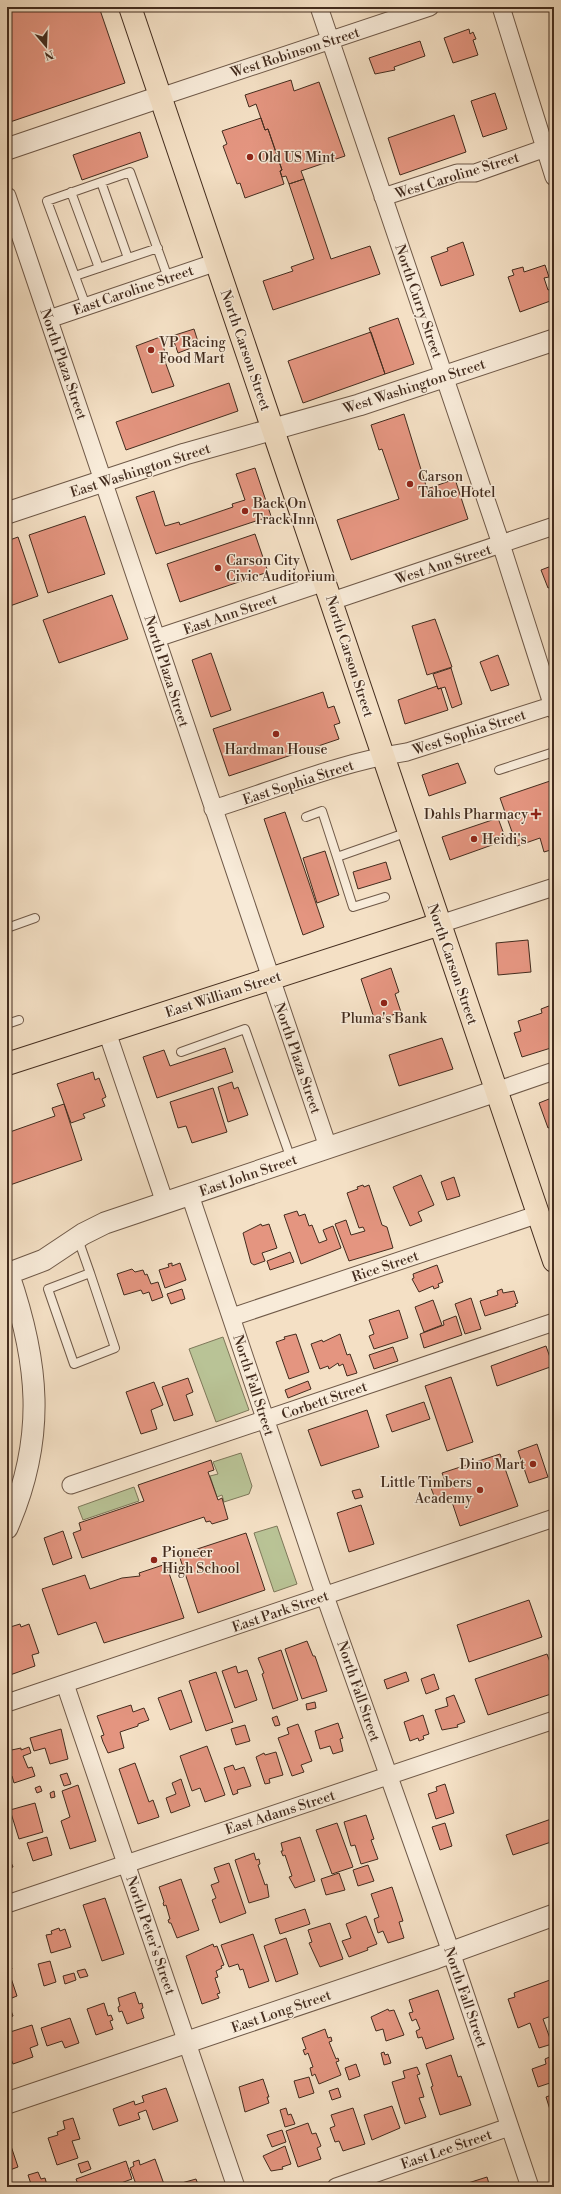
<svg xmlns="http://www.w3.org/2000/svg" width="561" height="2194" font-family="'Libre Bodoni',serif">
  <style>
    .green { fill: #b9c396; stroke: #7e785a }
    .building { fill: #e49580; stroke: #432c1e }
    .lines { fill: none; stroke-linecap: round; stroke-linejoin: round }
    .service-casing { stroke: #6f5948; stroke-width: 10 }
    .minor-casing { stroke: #6f5948; stroke-width: 19 }
    .tertiary-casing { stroke: #6f5948; stroke-width: 23 }
    .primary-casing { stroke: #432c1e; stroke-width: 24 }
    .service { stroke: #f8ebd9; stroke-width: 8 }
    .minor { stroke: #f8ebd9; stroke-width: 17 }
    .tertiary { stroke: #f8ebd9; stroke-width: 21 }
    .primary { stroke: #f4e0c5; stroke-width: 22 }
    .poi-dot { fill: #8f2418; stroke: #f8ebd9; stroke-width: 1.5 }
    .labels { text-anchor: middle; stroke-width: 3; stroke-linejoin: round; paint-order: stroke }
    .street-label { font-size: 14px; fill: #432c1e; stroke: #f8ebd9 }
    .poi-label { font-size: 14px; fill: #432c1e; stroke: #f8ebd9; text-anchor: start }
  </style>
  <rect width="100%" height="100%" fill="#f4e0c5"/>
  <filter id="stains"><feTurbulence type="fractalNoise" baseFrequency=".005" numOctaves="4"/><feColorMatrix values="0 0 0 0 .2 0 0 0 0 .09 0 0 0 0 .02 0 0 0 .5 -.17"/></filter>
  <radialGradient id="worn" r=".72"><stop offset=".6" stop-color="#630" stop-opacity="0"/><stop offset="1" stop-color="#630" stop-opacity=".3"/></radialGradient>
  <!-- green -->
  <path class="green" d="M223 1337 249 1410 216 1422 189 1349Z
    M241 1453 252 1486 249 1494 224 1502 222 1495 217 1497 210 1476 218 1474 213 1462Z
    M134 1487 139 1501 83 1520 78 1507Z
    M277 1526 297 1584 274 1592 254 1533Z"/>
  <!-- building -->
  <path class="building" d="M7 7H99L125 83 7 123Z
    M469 29 470 34 473 32 476 39 473 40 478 55 453 63 444 38Z
    M420 41 425 56 394 67 395 70 375 74 369 58Z
    M291 80 294 91 319 82 345 156 301 171 304 179 289 184 286 176 282 177 280 171 282 170 268 129 265 130 256 104 249 107 245 95Z
    M495 93 507 129 483 137 471 101Z
    M454 115 466 152 400 175 388 138Z
    M261 118 265 130 268 129 282 170 280 171 284 184 245 198 240 183 237 184 223 146 227 144 222 131Z
    M140 132 148 157 82 180 73 155Z
    M304 179 331 259 370 246 380 274 273 310 263 281 293 271 291 267 314 259 289 184Z
    M463 242 474 275 441 286 431 257 448 251 447 248Z
    M545 265 549 277 544 278 548 290 554 288 553 300 520 312 508 277 514 275 512 270 523 267 524 272Z
    M398 318 414 364 385 374 369 328Z
    M194 329 199 345 178 353 172 336Z
    M371 332 385 374 303 403 288 361Z
    M160 337 166 355 163 356 174 386 152 393 136 346Z
    M229 383 238 411 126 450 116 422Z
    M404 414 427 489 455 479 468 519 351 560 337 520 399 499 382 449 379 450 371 425Z
    M255 468 271 516 156 554 136 497 154 491 165 526 179 522 180 525 233 507 232 504 245 500 236 474Z
    M85 516 105 574 48 593 29 535Z
    M255 534 268 572 180 602 167 564Z
    M18 537 38 596 7 607V541Z
    M554 565V586L548 588 541 570Z
    M112 595 128 639 59 663 43 620Z
    M435 619 452 667 427 675 412 626Z
    M211 653 231 710 211 717 192 660Z
    M498 655 509 685 491 691 480 662Z
    M451 668 462 704 452 708 445 687 438 689 433 674Z
    M437 686 438 689 441 688 448 710 405 724 398 700Z
    M323 692 328 708 334 706 340 723 334 725 339 739 229 776 213 729Z
    M458 763 466 783 429 796 422 775Z
    M550 781 554 791V849L544 852 540 838 517 846 500 798Z
    M285 812 324 927 303 935 264 819Z
    M498 818 506 840 450 860 442 837Z
    M325 851 339 895 317 903 303 858Z
    M386 862 391 879 358 889 353 872Z
    M528 940 531 972 498 975 496 943Z
    M391 968 399 992 395 994 401 1012 375 1021 361 979Z
    M554 1004V1047L522 1057 514 1033 521 1031 518 1021 542 1013 541 1009Z
    M442 1038 453 1069 399 1086 389 1055Z
    M225 1048 233 1072 157 1098 143 1057 164 1050 170 1066Z
    M93 1072 95 1080 99 1078 106 1097 102 1099 105 1106 83 1114 85 1118 71 1123 57 1084Z
    M232 1082 234 1089 238 1087 248 1115 228 1122 218 1087Z
    M213 1088 227 1132 192 1143 186 1126 178 1128 170 1102Z
    M554 1097V1126L548 1128 539 1103Z
    M64 1104 82 1160 7 1186V1133L55 1116 52 1108Z
    M421 1175 434 1205 418 1212 422 1221 410 1226 393 1187Z
    M454 1177 460 1196 447 1200 441 1182Z
    M363 1185 364 1187 369 1185 382 1225 387 1227 393 1248 349 1261 335 1224 346 1220 351 1235 365 1231 363 1227 359 1228 347 1193 358 1189 357 1187Z
    M297 1211 299 1216 305 1214 309 1226 312 1225 319 1243 327 1240 323 1230 333 1226 341 1248 301 1264 284 1215Z
    M261 1224 262 1226 269 1224 277 1248 262 1253 265 1261 254 1265 251 1263 243 1233Z
    M290 1252 294 1262 270 1270 267 1261Z
    M172 1263V1266L180 1263 186 1280 165 1288 159 1270 169 1267 168 1264Z
    M437 1265 443 1282 438 1284 439 1287 434 1289 433 1286 419 1292 412 1279 414 1278 413 1274Z
    M132 1269 135 1272 143 1270 145 1275 147 1274 151 1284 158 1282 163 1297 152 1301 149 1292 143 1294 141 1290 124 1295 117 1274Z
    M182 1289 185 1299 171 1304 167 1294Z
    M502 1289 503 1293 514 1291 518 1303 515 1304 516 1306 485 1316 480 1301 498 1295 497 1291Z
    M471 1298 481 1329 465 1334 455 1304Z
    M433 1300 442 1325 424 1332 415 1307Z
    M399 1310 408 1338 374 1349 369 1336 374 1334 369 1320Z
    M456 1316 462 1335 424 1348 420 1334 444 1325 443 1321Z
    M296 1334 309 1372 289 1379 276 1342 285 1339 284 1337Z
    M340 1334 347 1355 350 1354 357 1373 347 1376 343 1364 339 1366 338 1363 329 1369 328 1366 320 1369 311 1344 322 1340 323 1342Z
    M546 1346 553 1366 497 1386 491 1366Z
    M393 1347 398 1361 374 1369 369 1355Z
    M451 1377 473 1442 447 1451 425 1386Z
    M188 1378 193 1392 186 1395 193 1415 174 1421 162 1387Z
    M308 1381 311 1389 288 1398 285 1390Z
    M154 1382 163 1405 151 1410 157 1429 141 1434 126 1392Z
    M424 1402 430 1419 392 1432 386 1415Z
    M367 1410 379 1447 321 1466 308 1430Z
    M537 1444 548 1477 529 1483 518 1451Z
    M500 1454 518 1506 460 1526 450 1496 436 1501 431 1488 446 1483 442 1473Z
    M211 1460 214 1470 208 1472 218 1500 222 1498 228 1519 212 1524 210 1521 206 1522 204 1517 82 1558 73 1533 81 1530 79 1523 144 1501 138 1485Z
    M360 1489 363 1497 355 1499 352 1491Z
    M361 1505 374 1544 349 1552 337 1513Z
    M63 1531 72 1558 53 1565 44 1538Z
    M246 1533 265 1590 198 1613 179 1555Z
    M166 1564 184 1618 104 1643 96 1622 58 1635 42 1589 85 1575 90 1589 122 1578 140 1576 139 1573Z
    M529 1600 542 1637 469 1662 457 1625Z
    M20 1624 21 1627 29 1624 39 1653 32 1655 35 1666 10 1675 7 1667V1628Z
    M307 1641 313 1656H315L327 1691 302 1699 285 1649Z
    M281 1650 298 1700 273 1709 262 1674 264 1673 258 1658Z
    M547 1654 554 1673V1693L488 1715 475 1679Z
    M236 1666 238 1673 247 1670 257 1700 235 1708 222 1671Z
    M216 1672 233 1722 206 1731 189 1681Z
    M406 1672 409 1681 387 1689 384 1680Z
    M434 1674 439 1689 426 1694 421 1679Z
    M181 1690 192 1722 170 1730 158 1698Z
    M454 1695 465 1722 457 1725 458 1727 442 1730 435 1710 448 1706 446 1698Z
    M315 1702 316 1708 307 1710 306 1704Z
    M131 1705 133 1712 144 1708 149 1720 138 1724V1726L120 1732 124 1748 108 1753 103 1742 101 1736 104 1735 97 1716Z
    M423 1715 429 1734 423 1736 424 1739 419 1741 418 1738 410 1741 404 1722Z
    M277 1716 280 1725 275 1726 272 1718Z
    M338 1723 343 1738 340 1739 343 1751 333 1754 330 1746 320 1749 315 1731Z
    M298 1724 312 1761 301 1765 304 1772 292 1776 278 1738 289 1734 287 1728Z
    M245 1725 250 1741 236 1745 231 1729Z
    M61 1729 68 1759 50 1764 45 1748 34 1751 30 1738Z
    M207 1746 225 1795 205 1802 200 1788 192 1791 180 1756Z
    M29 1747 31 1753 23 1756 28 1768 32 1767 35 1776 14 1783 12 1776 7 1778V1751L21 1748V1750Z
    M276 1752 283 1775 269 1779 270 1783 265 1784 256 1757 264 1753 265 1755Z
    M135 1763 149 1802 153 1800 159 1817 138 1824 119 1769Z
    M233 1765 235 1770 244 1767 251 1786 237 1790 238 1793 233 1795 224 1768Z
    M67 1773 71 1784 64 1786 60 1775Z
    M181 1779 190 1806 171 1813 166 1798 176 1794 172 1783Z
    M445 1784 454 1813 436 1819 428 1794 437 1791 436 1787Z
    M78 1785 96 1841 70 1849 61 1821 70 1817 62 1791Z
    M40 1786 42 1791 37 1793 35 1788Z
    M54 1791 55 1797 51 1798 50 1793Z
    M35 1803 43 1832 19 1839 10 1810Z
    M366 1815 374 1839 371 1840 378 1859 361 1864 355 1845 351 1846 344 1822Z
    M554 1818V1841L513 1855 506 1835Z
    M337 1823 353 1867 332 1874 316 1830Z
    M445 1823 452 1846 440 1850 432 1827Z
    M47 1837 52 1855 33 1861 27 1843Z
    M300 1837 315 1881 295 1888 289 1877 292 1876 285 1855 283 1856 281 1851H283L281 1843Z
    M7 1853 13 1867 7 1869Z
    M254 1853 256 1860 259 1859 260 1864 258 1865 265 1885 267 1884 269 1897 249 1903 235 1860Z
    M229 1863 246 1913 220 1923 212 1900 216 1898 211 1885 219 1882 214 1868Z
    M368 1865 374 1881 358 1886 353 1870Z
    M339 1873 345 1890 326 1895 321 1879Z
    M181 1879 199 1930 177 1938 171 1923H169L168 1920 170 1919 166 1905 164 1906 163 1903 164 1902 159 1887Z
    M392 1887 403 1921 399 1922 404 1938 388 1943 383 1931 378 1933 374 1919 379 1917 371 1894Z
    M105 1898 124 1954 102 1961 83 1905Z
    M305 1909 310 1924 280 1934 275 1919Z
    M366 1916 377 1944 367 1948 368 1950 349 1957 342 1941 351 1938 346 1924Z
    M330 1923 343 1959 320 1967 309 1943 312 1942 308 1930Z
    M59 1928 60 1931 65 1929 71 1947 51 1953 46 1935 52 1934 51 1931Z
    M253 1934 269 1981 249 1988 243 1969 240 1970 238 1964 229 1967 221 1945Z
    M286 1938 298 1974 276 1982 264 1946Z
    M213 1944 214 1947 217 1946 224 1965 221 1966 222 1968 216 1971 218 1977 215 1978 220 1993 217 1994 219 1998 202 2004 186 1956Z
    M7 1955 12 1969 7 1971Z
    M50 1961 56 1982 44 1986 38 1964Z
    M85 1969 88 1976 80 1978 77 1971Z
    M74 1973 76 1980 65 1984 63 1976Z
    M11 1978 17 1996 7 2000V1979Z
    M550 1980 554 1991V2015L543 2019 552 2044 539 2048 530 2023 518 2028 508 1999 515 1997 514 1993Z
    M438 1990 454 2039 426 2049 422 2037 418 2038 416 2031 420 2029 416 2019 412 2021 409 2013 413 2012 409 2000Z
    M135 1992 139 2004 142 2003 143 2008 141 2009 144 2018 127 2024 122 2011 119 2012 118 2007 120 2006 118 1998Z
    M104 2003 108 2016 111 2015 113 2020 110 2021 113 2029 96 2035 87 2009Z
    M10 2008 13 2016 7 2019V2009Z
    M388 2009 389 2011 394 2010 404 2035 386 2041 383 2029 376 2031 371 2017Z
    M70 2018 79 2043 65 2048 62 2041 47 2046 41 2028Z
    M32 2025 38 2045 30 2048 33 2057 13 2064 9 2054H10L7 2045V2033Z
    M325 2029 328 2038 331 2037 332 2041 329 2042 336 2059 338 2058 339 2061 336 2062 341 2075 319 2084 315 2074 312 2076 310 2068 313 2067 308 2053 305 2055 303 2050 306 2049 302 2038Z
    M384 2052 385 2055 388 2054 391 2063 384 2065 381 2053Z
    M451 2055 458 2077 461 2076 471 2105 440 2115 431 2087 433 2086 426 2064Z
    M554 2055V2085L553 2082 538 2087 532 2069 546 2064 545 2059Z
    M356 2064 360 2076 349 2080 345 2068Z
    M417 2067 420 2074 417 2075 424 2097 419 2098 426 2117 405 2124 392 2082 405 2078 403 2071Z
    M309 2077 314 2093 299 2098 294 2081Z
    M263 2079 269 2097H267L269 2103 245 2112 239 2087Z
    M166 2088 178 2121 153 2130 146 2110 138 2113 140 2119 119 2126 113 2109 134 2101 135 2105 144 2102 142 2096Z
    M338 2088 341 2097 332 2100 329 2091Z
    M554 2094V2116H552L546 2097Z
    M392 2106 400 2128 372 2140 364 2115Z
    M286 2108 288 2115 291 2114 295 2124 285 2127 280 2110Z
    M353 2108 365 2144 343 2151 339 2141 335 2142 330 2128 335 2126 331 2115Z
    M73 2118 80 2139 72 2141 78 2158 57 2165 48 2138 58 2135 57 2132 65 2129 63 2121Z
    M308 2123 312 2134 316 2133 321 2146 317 2148 321 2159 298 2167 286 2131Z
    M282 2130 286 2142 272 2147 267 2135Z
    M11 2146 18 2167 7 2171V2147Z
    M285 2146 291 2164 282 2167 283 2169 271 2171 263 2156Z
    M155 2159 165 2187H137L130 2168 134 2166 133 2162 139 2160 140 2165Z
    M88 2161 91 2169 81 2173 78 2164Z
    M126 2161 132 2179 110 2187H79L76 2179Z
    M38 2172 41 2179 45 2178 47 2185 35 2187 34 2183 31 2184 28 2175Z
    M7 2174 10 2184 7 2185Z
    M487 2177 490 2187H466L465 2184Z
    M196 2179 199 2187H171L178 2184Z
    M506 2184 507 2187H496Z"/>
  <g class="lines">
    <!-- service casing -->
    <g class="service-casing">
      <path id="service" d="M101 182 128 258
        M71 192 99 268
        M75 276 158 248
        M86 306 47 201 130 172 168 278
        M499 770 554 752
        M306 817 322 811 337 857 408 832
        M337 857 353 907 385 897
        M7 928 35 918
        M7 1024 19 1020
        M181 1052 245 1029 291 1159
        M78 1239 90 1273 48 1289 74 1364 115 1348 90 1273"/>
    </g>
    <!-- minor casing -->
    <g class="minor-casing">
      <path id="minor" d="M319 7 501 544 554 710
        M501 7 554 177
        M160 97 430 7
        M7 196 328 1147
        M383 197 457 173H475L554 145
        M49 319 217 262
        M332 601 554 526
        M157 638 325 582
        M213 809C277 789 341 762 407 752L554 705
        M440 924 554 887
        M107 1032 165 1203
        M496 1091 554 1071
        M190 1195 320 1582 451 1952 530 2187
        M232 1317 539 1214
        M71 1485 554 1322
        M65 1684 236 2187
        M7 1703 554 1518
        M7 1904 554 1720
        M336 2187 509 2127"/>
    </g>
    <!-- tertiary casing -->
    <g class="tertiary-casing">
      <path id="tertiary" d="M7 149 160 97
        M7 513 185 454 359 405 554 340
        M7 1270C39 1361 47 1437 7 1528
        M7 1274 44 1260 83 1234 105 1223 496 1091
        M7 2103 436 1958 554 1915"/>
    </g>
    <!-- primary casing -->
    <g class="primary-casing">
      <path id="primary" d="M130 7 554 1261
        M7 1064 440 924"/>
    </g>
    <!-- service -->
    <use href="#service" class="service"/>
    <!-- minor -->
    <use href="#minor" class="minor"/>
    <!-- tertiary -->
    <use href="#tertiary" class="tertiary"/>
    <!-- primary -->
    <use href="#primary" class="primary"/>
  </g>
  <!-- markers -->
  <g class="poi-dot">
    <circle cx="250" cy="157" r="4"/>
    <circle cx="151" cy="350" r="4"/>
    <circle cx="410" cy="484" r="4"/>
    <circle cx="245" cy="511" r="4"/>
    <circle cx="218" cy="568" r="4"/>
    <circle cx="276" cy="734" r="4"/>
    <path d="M534 808h4v4h4v4h-4v4h-4v-4h-4v-4h4z"/>
    <circle cx="474" cy="839" r="4"/>
    <circle cx="384" cy="1003" r="4"/>
    <circle cx="533" cy="1464" r="4"/>
    <circle cx="480" cy="1490" r="4"/>
    <circle cx="154" cy="1560" r="4"/>
  </g>
  <g class="labels">
    <!-- street labels -->
    <g class="street-label">
      <text transform="translate(295 52) rotate(-18)" y="5">West Robinson Street</text>
      <text transform="translate(457 175) rotate(-17)" y="5">West Caroline Street</text>
      <text transform="translate(133 290) rotate(-19)" y="5">East Caroline Street</text>
      <text transform="translate(419 301) rotate(71)" y="5">North Curry Street</text>
      <text transform="translate(246 350) rotate(71)" y="5">North Carson Street</text>
      <text transform="translate(64 364) rotate(71)" y="5">North Plaza Street</text>
      <text transform="translate(414 386) rotate(-18)" y="5">West Washington Street</text>
      <text transform="translate(140 470) rotate(-18)" y="5">East Washington Street</text>
      <text transform="translate(443 564) rotate(-18)" y="5">West Ann Street</text>
      <text transform="translate(230 614) rotate(-19)" y="5">East Ann Street</text>
      <text transform="translate(350 656) rotate(72)" y="5">North Carson Street</text>
      <text transform="translate(167 671) rotate(72)" y="5">North Plaza Street</text>
      <text transform="translate(469 732) rotate(-18)" y="5">West Sophia Street</text>
      <text transform="translate(298 782) rotate(-18)" y="5">East Sophia Street</text>
      <text transform="translate(453 964) rotate(71)" y="5">North Carson Street</text>
      <text transform="translate(223 994) rotate(-18)" y="5">East William Street</text>
      <text transform="translate(298 1058) rotate(71)" y="5">North Plaza Street</text>
      <text transform="translate(248 1175) rotate(-19)" y="5">East John Street</text>
      <text transform="translate(385 1266) rotate(-19)" y="5">Rice Street</text>
      <text transform="translate(254 1385) rotate(72)" y="5">North Fall Street</text>
      <text transform="translate(324 1400) rotate(-19)" y="5">Corbett Street</text>
      <text transform="translate(280 1611) rotate(-19)" y="5">East Park Street</text>
      <text transform="translate(359 1691) rotate(71)" y="5">North Fall Street</text>
      <text transform="translate(280 1812) rotate(-18)" y="5">East Adams Street</text>
      <text transform="translate(151 1935) rotate(71)" y="5">North Peter's Street</text>
      <text transform="translate(466 1997) rotate(71)" y="5">North Fall Street</text>
      <text transform="translate(281 2011) rotate(-19)" y="5">East Long Street</text>
      <text transform="translate(446 2149) rotate(-19)" y="5">East Lee Street</text>
    </g>
    <!-- poi labels -->
    <g class="poi-label">
      <text x="258" y="162">Old US Mint</text>
      <text x="159" y="347">VP Racing<tspan x="159" dy="16">Food Mart</tspan></text>
      <text x="418" y="481">Carson<tspan x="418" dy="16">Tahoe Hotel</tspan></text>
      <text x="253" y="508">Back On<tspan x="253" dy="16">Track Inn</tspan></text>
      <text x="226" y="565">Carson City<tspan x="226" dy="16">Civic Auditorium</tspan></text>
      <text x="276" y="754" text-anchor="middle">Hardman House</text>
      <text x="528" y="819" text-anchor="end">Dahls Pharmacy</text>
      <text x="482" y="844">Heidi's</text>
      <text x="384" y="1023" text-anchor="middle">Pluma's Bank</text>
      <text x="525" y="1469" text-anchor="end">Dino Mart</text>
      <text x="472" y="1487" text-anchor="end">Little Timbers<tspan x="472" dy="16">Academy</tspan></text>
      <text x="162" y="1557">Pioneer<tspan x="162" dy="16">High School</tspan></text>
    </g>
  </g>
  <!-- margin -->
  <rect width="561" height="2194" fill="none" stroke="#f4e0c5" stroke-width="24"/>
  <rect x="8" y="8" width="545" height="2178" fill="none" stroke="#432c1e" stroke-width="2"/>
  <rect x="12" y="12" width="537" height="2170" fill="none" stroke="#432c1e"/>
  <!-- north arrow -->
  <g transform="translate(46 46) rotate(161)" stroke="#f8ebd9" stroke-width="3" paint-order="stroke">
  <path d="M0-3L7 15L0 10L-7 15Z" fill="#432c1e"/>
  <text y="-6" font-size="11" font-weight="bold" text-anchor="middle" fill="#432c1e">N</text>
  </g>
  <rect width="100%" height="100%" filter="url(#stains)"/>
  <rect width="100%" height="100%" fill="url(#worn)"/>
</svg>
